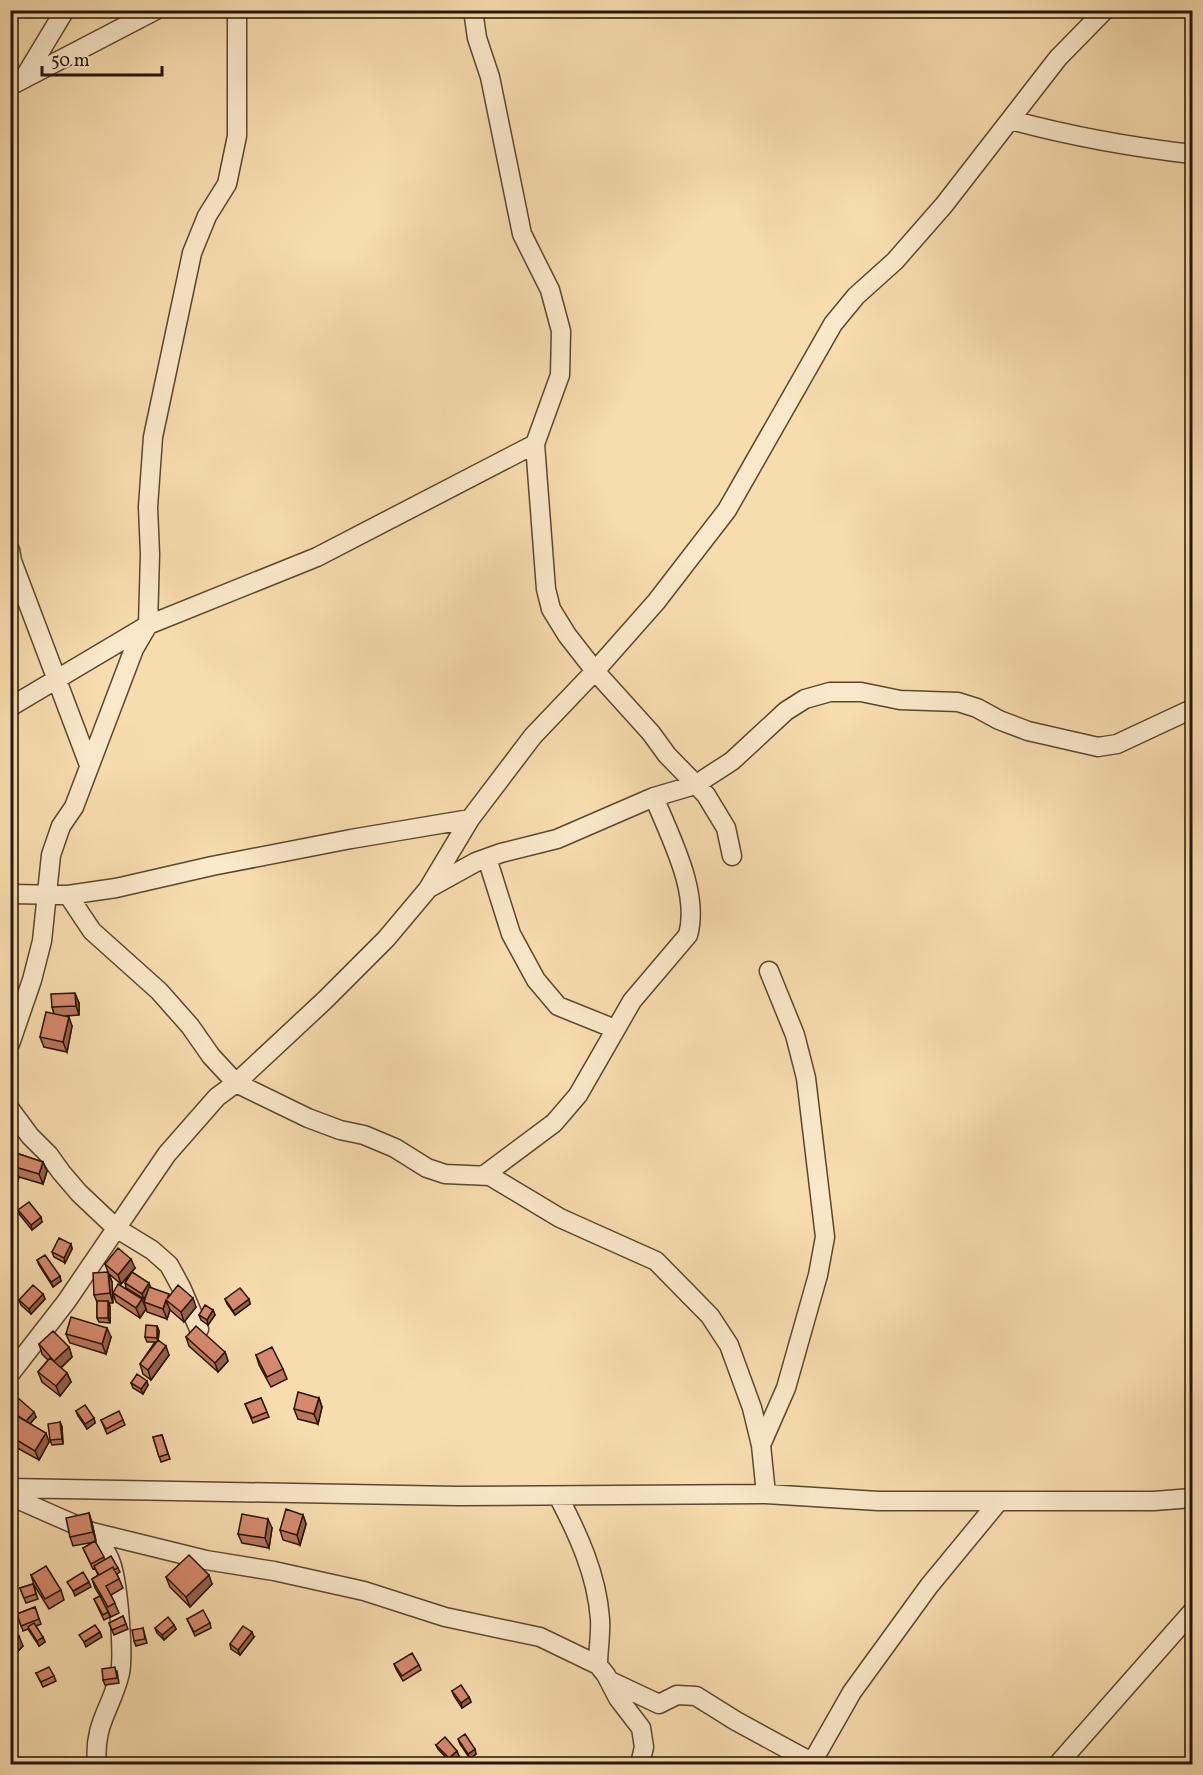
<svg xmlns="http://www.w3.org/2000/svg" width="1203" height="1775" font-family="Vollkorn,serif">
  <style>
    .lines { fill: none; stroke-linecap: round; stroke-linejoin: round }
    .minor-casing { stroke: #5b472c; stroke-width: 21 }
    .minor { stroke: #fae8ca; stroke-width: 18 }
    .wall { fill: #b8765e; stroke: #271500; stroke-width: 1.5 }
    .shaded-wall { fill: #96604c; stroke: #271500; stroke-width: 1.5 }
    .building { fill: #d6896d; stroke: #271500; stroke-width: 1.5 }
  </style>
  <rect width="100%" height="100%" fill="#f7dcae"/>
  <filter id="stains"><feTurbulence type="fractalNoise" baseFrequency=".00333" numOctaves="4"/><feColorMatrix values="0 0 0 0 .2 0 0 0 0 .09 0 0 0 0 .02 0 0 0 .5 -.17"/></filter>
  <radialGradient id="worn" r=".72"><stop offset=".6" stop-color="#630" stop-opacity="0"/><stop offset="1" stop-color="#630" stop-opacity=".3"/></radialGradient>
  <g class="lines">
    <!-- minor casing -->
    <g class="minor-casing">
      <path id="minor" d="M473 10 477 38 490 77 522 234 550 290 561 331 560 375 535 444 546 589 551 609 567 635 595 671 651 733 667 755 706 795 726 828 732 856
        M24 78 65 10
        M10 86 156 10
        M1011 120C1070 136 1131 147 1192 154
        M10 550 12 561 89 765
        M10 707 148 625 317 557 535 444
        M487 858 511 934 536 980 558 1006 615 1029
        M429 888 476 862 501 853 557 839 654 797 695 785 732 761 786 711 805 699 830 692H861L900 700 958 702 977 708 999 720 1028 731 1098 747 1117 744 1192 709
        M10 894 68 895 116 888 212 866 351 839 470 819
        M68 895 92 931 159 991 190 1026 211 1056 236 1083 308 1118 340 1130 364 1135 395 1148 427 1168 445 1174 490 1176 560 1218 656 1261 710 1316 729 1345 752 1408 761 1445 766 1494
        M10 1044 32 980 42 941 51 855 61 826 74 807 134 649 148 625 150 554 148 507 153 437 192 253 207 216 227 184 237 136V10
        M10 1109 30 1136 49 1155 61 1172 79 1193 116 1228 152 1250 169 1265 181 1287 199 1329
        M483 1176 554 1123 578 1095 632 1001 688 935C700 892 670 837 654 797
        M10 1374 66 1302 167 1154 217 1097 236 1083 325 1000 386 939 428 889 470 819 533 736 595 671 656 602 727 510 833 324 856 296 895 261 944 205 1058 58 1105 10
        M761 1445 786 1388 818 1275 825 1237 806 1078 795 1035 769 971
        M10 1488 458 1496 766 1494 878 1501H1154L1192 1498
        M10 1496 92 1532 206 1560 274 1571 364 1591 445 1617 540 1637 598 1665 606 1675 618 1698 641 1728 644 1747 640 1764
        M558 1496C578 1534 597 1575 600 1619 601 1634 598 1650 598 1665
        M92 1532C99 1542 108 1552 111 1563 118 1582 124 1653 120 1673 112 1708 93 1724 97 1764
        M610 1681 659 1704 677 1695 696 1696 736 1721 815 1764
        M811 1764 852 1692 929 1586 999 1501
        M1058 1764 1192 1612"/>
    </g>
    <!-- minor -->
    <use href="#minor" class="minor"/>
  </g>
  <!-- wall -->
  <path class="wall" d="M79 1003V1015L66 1016 72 1026 67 1052 44 1047 40 1037 54 1014 52 1007Z
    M10 1151 43 1162 47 1171 43 1184 19 1177 13 1194 16 1200 11 1209H10Z
    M18 1210 42 1222 32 1230 20 1215Z
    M71 1244 72 1249 65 1263 54 1257 52 1252Z
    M37 1260 61 1281 53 1287 39 1265Z
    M105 1264 135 1268 132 1272 151 1288 196 1307 184 1322 170 1310 167 1319 147 1312 144 1302 146 1296 144 1299 126 1288 125 1283 131 1274 121 1284 109 1274 112 1282 113 1303H109L110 1306V1323L99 1322 97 1318V1302L94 1295 108 1272Z
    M113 1293 146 1309 140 1318 116 1302Z
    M43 1294 45 1299 31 1314 21 1305 19 1300Z
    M225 1299H249L250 1304 235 1315 227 1304Z
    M213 1310 215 1315 208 1325 201 1320 199 1315Z
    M157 1326 159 1331 158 1340 169 1355 151 1380 143 1374 140 1364 155 1342H147L145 1337Z
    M66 1334 111 1337 106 1354 70 1343Z
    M186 1337 225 1352 228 1361 218 1372 189 1346Z
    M39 1344 69 1347 72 1357 61 1368 67 1373 71 1382 60 1396 42 1382 38 1372 48 1360 42 1354Z
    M256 1355 283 1369 287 1379 271 1387 259 1365Z
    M131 1383 148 1385 143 1394 133 1388Z
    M261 1398 269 1417 253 1423 245 1404Z
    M319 1398 322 1407 318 1424 298 1419 294 1409Z
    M10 1407 36 1417 30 1423 49 1442 39 1460 10 1444Z
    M76 1411 94 1418 95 1423 87 1429 78 1416Z
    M101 1420H123L125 1425 107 1434Z
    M60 1422 62 1427 63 1444 52 1445 50 1440Z
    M162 1435 170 1459 161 1462 153 1437Z
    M89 1513 92 1523 96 1541H95L105 1560 118 1568 120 1572 117 1574 123 1588 111 1595 119 1613 111 1617 106 1607 110 1617 104 1620 94 1599 100 1596 95 1588 92 1579 98 1575 95 1568 93 1569 83 1548 94 1542 73 1546 70 1537Z
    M303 1515 306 1524 300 1545 283 1540 280 1530Z
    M272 1528 269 1548 242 1543 238 1534Z
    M31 1575 61 1590 64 1600 49 1609 34 1585Z
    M166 1577 212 1584 190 1607 170 1587Z
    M33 1584 38 1599 26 1603 20 1588Z
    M35 1607 41 1624 36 1626 45 1642 39 1646 28 1629 23 1631 17 1614Z
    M123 1616 128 1629 114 1635 109 1623Z
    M187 1619 210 1623 211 1628 195 1636Z
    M174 1625 176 1629 164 1640 157 1633 155 1628Z
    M143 1628 147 1643 136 1646 134 1641Z
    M10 1629 23 1646 16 1653 10 1648Z
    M254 1637 240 1655 231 1649 230 1644Z
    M394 1664 419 1665 421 1670 403 1681 396 1669Z
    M117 1671 119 1683 105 1685 103 1680Z
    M36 1673 54 1676 56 1681 43 1687Z
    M452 1691 469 1697 471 1702 462 1708 454 1696Z
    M458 1739 476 1754 470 1759 460 1744Z
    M436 1745 459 1756 451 1763 438 1749Z"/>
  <!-- shaded-wall -->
  <path class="shaded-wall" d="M75 993 79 1003V1015L76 1006Z
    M10 1011 12 1016 10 1032Z
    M69 1017 72 1026 67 1052 63 1042Z
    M43 1162 47 1171 43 1184 39 1174Z
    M15 1167 19 1177 13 1195 10 1187V1182Z
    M14 1195 16 1200 11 1209 10 1203Z
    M41 1217 42 1222 32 1230 31 1225Z
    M12 1235 15 1245 10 1251V1236Z
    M71 1244 72 1249 65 1263 64 1258Z
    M131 1259 135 1268 121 1284 118 1275Z
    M108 1272 112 1282 113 1303 110 1293Z
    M60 1276 61 1281 53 1287 51 1282Z
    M149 1283 151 1288 144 1299 142 1294Z
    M43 1294 45 1299 31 1314 29 1309Z
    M193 1298 196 1307 184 1322 181 1312Z
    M142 1299 146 1309 140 1318 136 1308Z
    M249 1299 250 1304 235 1315 233 1311Z
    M166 1300 170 1310 167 1319 163 1309Z
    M108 1301 110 1306V1323L108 1318Z
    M213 1310 215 1315 208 1325 207 1320Z
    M157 1326 159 1331 158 1343 157 1338Z
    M107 1328 111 1337 106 1354 102 1344Z
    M166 1346 169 1355 151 1380 148 1370Z
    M69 1347 72 1357 58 1370 54 1361Z
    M225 1352 228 1361 218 1372 215 1363Z
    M67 1373 71 1382 60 1396 56 1386Z
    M147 1381 148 1385 143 1394 141 1389Z
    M319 1398 322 1407 318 1424 314 1414Z
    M34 1412 36 1417 27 1427 25 1422Z
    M94 1418 95 1423 87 1429 85 1424Z
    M60 1422 62 1427 63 1444 62 1439Z
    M46 1433 49 1442 39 1460 35 1451Z
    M89 1513 92 1523 96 1541 93 1532Z
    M303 1515 306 1524 300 1545 297 1535Z
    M268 1519 272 1528 269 1548 265 1538Z
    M209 1575 212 1584 190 1607 186 1597Z
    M89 1582 91 1587 75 1596 73 1591Z
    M174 1625 176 1629 164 1640 162 1635Z
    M100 1632 102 1637 86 1647 84 1642Z
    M252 1632 254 1637 240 1655 238 1650Z
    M19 1636 23 1646 16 1653 13 1643Z
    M43 1637 45 1642 39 1646 37 1641Z
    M469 1697 471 1702 462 1708 461 1703Z
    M475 1749 476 1754 470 1759 468 1754Z
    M457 1751 459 1756 451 1763 449 1758Z"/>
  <!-- building -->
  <path class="building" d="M75 993 76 1006 52 1007 51 994Z
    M46 1012 69 1017 63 1042 40 1037Z
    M10 1151 43 1162 39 1174 15 1167 10 1182Z
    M10 1193 14 1195 10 1203Z
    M29 1202 41 1217 31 1225 18 1210Z
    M59 1238 71 1244 64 1258 52 1252Z
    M118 1248 131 1259 118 1275 105 1264Z
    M45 1255 60 1276 51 1282 37 1260Z
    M108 1272 110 1293 94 1295 93 1273Z
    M132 1272 149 1283 142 1294 125 1283Z
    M118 1284 142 1299 136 1308 113 1293Z
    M33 1285 43 1294 29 1309 19 1300Z
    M178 1285 193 1298 181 1312 166 1300 163 1309 144 1302 149 1287 169 1294 167 1299Z
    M240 1288 249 1299 233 1311 225 1299Z
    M97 1301H108V1318H97Z
    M205 1305 213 1310 207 1320 199 1315Z
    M71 1317 107 1328 102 1344 66 1334Z
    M146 1325 157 1326V1338L145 1337Z
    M196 1326 225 1352 215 1363 186 1337Z
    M53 1331 69 1347 54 1361 39 1344Z
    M158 1340 166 1346 148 1370 140 1364Z
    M272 1347 283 1369 267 1377 256 1355Z
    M50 1358 67 1373 56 1386 38 1372Z
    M137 1374 147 1381 141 1389 131 1383Z
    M298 1392 319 1398 314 1414 294 1409Z
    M18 1398 34 1412 26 1421 18 1416 10 1410V1407Z
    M261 1398 267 1412 252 1418 245 1404Z
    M85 1405 94 1418 85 1424 76 1411Z
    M119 1411 123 1420 106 1429 101 1420Z
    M10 1412 46 1433 35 1451 10 1436Z
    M60 1422 62 1439 50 1440 48 1424Z
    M162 1435 168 1454 159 1457 153 1437Z
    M286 1509 303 1515 297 1535 280 1530Z
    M89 1513 93 1532 70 1537 66 1518Z
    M242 1514 268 1519 265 1538 238 1534Z
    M95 1541 104 1557 91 1564 83 1548Z
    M189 1555 209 1575 186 1597 166 1577Z
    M111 1556 118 1568 114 1570 113 1567 99 1575 94 1566Z
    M46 1566 61 1590 45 1599 31 1575Z
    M113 1567 119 1579 106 1586 115 1603 108 1607 92 1579Z
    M83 1572 89 1582 73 1591 67 1582Z
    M33 1584 36 1594 24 1598 20 1588Z
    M100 1596 108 1612 103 1615 94 1599Z
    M35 1607 39 1619 21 1626 17 1614Z
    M203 1610 210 1623 194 1632 187 1619Z
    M123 1616 126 1624 112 1630 109 1623Z
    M168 1617 174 1625 162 1635 155 1628Z
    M34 1623 43 1637 37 1641 28 1627Z
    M95 1625 100 1632 84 1642 79 1635Z
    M243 1626 252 1632 238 1650 230 1644Z
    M143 1628 145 1639 134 1641 132 1630Z
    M10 1629 19 1636 13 1643 10 1642Z
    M412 1653 419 1665 402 1676 394 1664Z
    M49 1667 54 1676 41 1682 36 1673Z
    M115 1667 117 1678 103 1680 102 1669Z
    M461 1685 469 1697 461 1703 452 1691Z
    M465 1734 475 1749 468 1754 458 1739Z
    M445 1737 457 1751 449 1758 436 1745Z"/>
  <!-- margin -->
  <rect width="1203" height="1775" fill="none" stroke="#f7dcae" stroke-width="36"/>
  <rect x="12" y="12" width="1179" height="1751" fill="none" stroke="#271500" stroke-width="3"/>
  <rect x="18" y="18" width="1167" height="1739" fill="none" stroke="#271500" stroke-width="1.5"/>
  <!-- scale -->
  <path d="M42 66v9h120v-9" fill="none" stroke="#271500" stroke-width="3"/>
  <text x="51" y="66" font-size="18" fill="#271500" stroke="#fae8ca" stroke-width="4.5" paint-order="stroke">50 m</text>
  <rect width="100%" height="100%" filter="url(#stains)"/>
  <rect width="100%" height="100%" fill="url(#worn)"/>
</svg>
